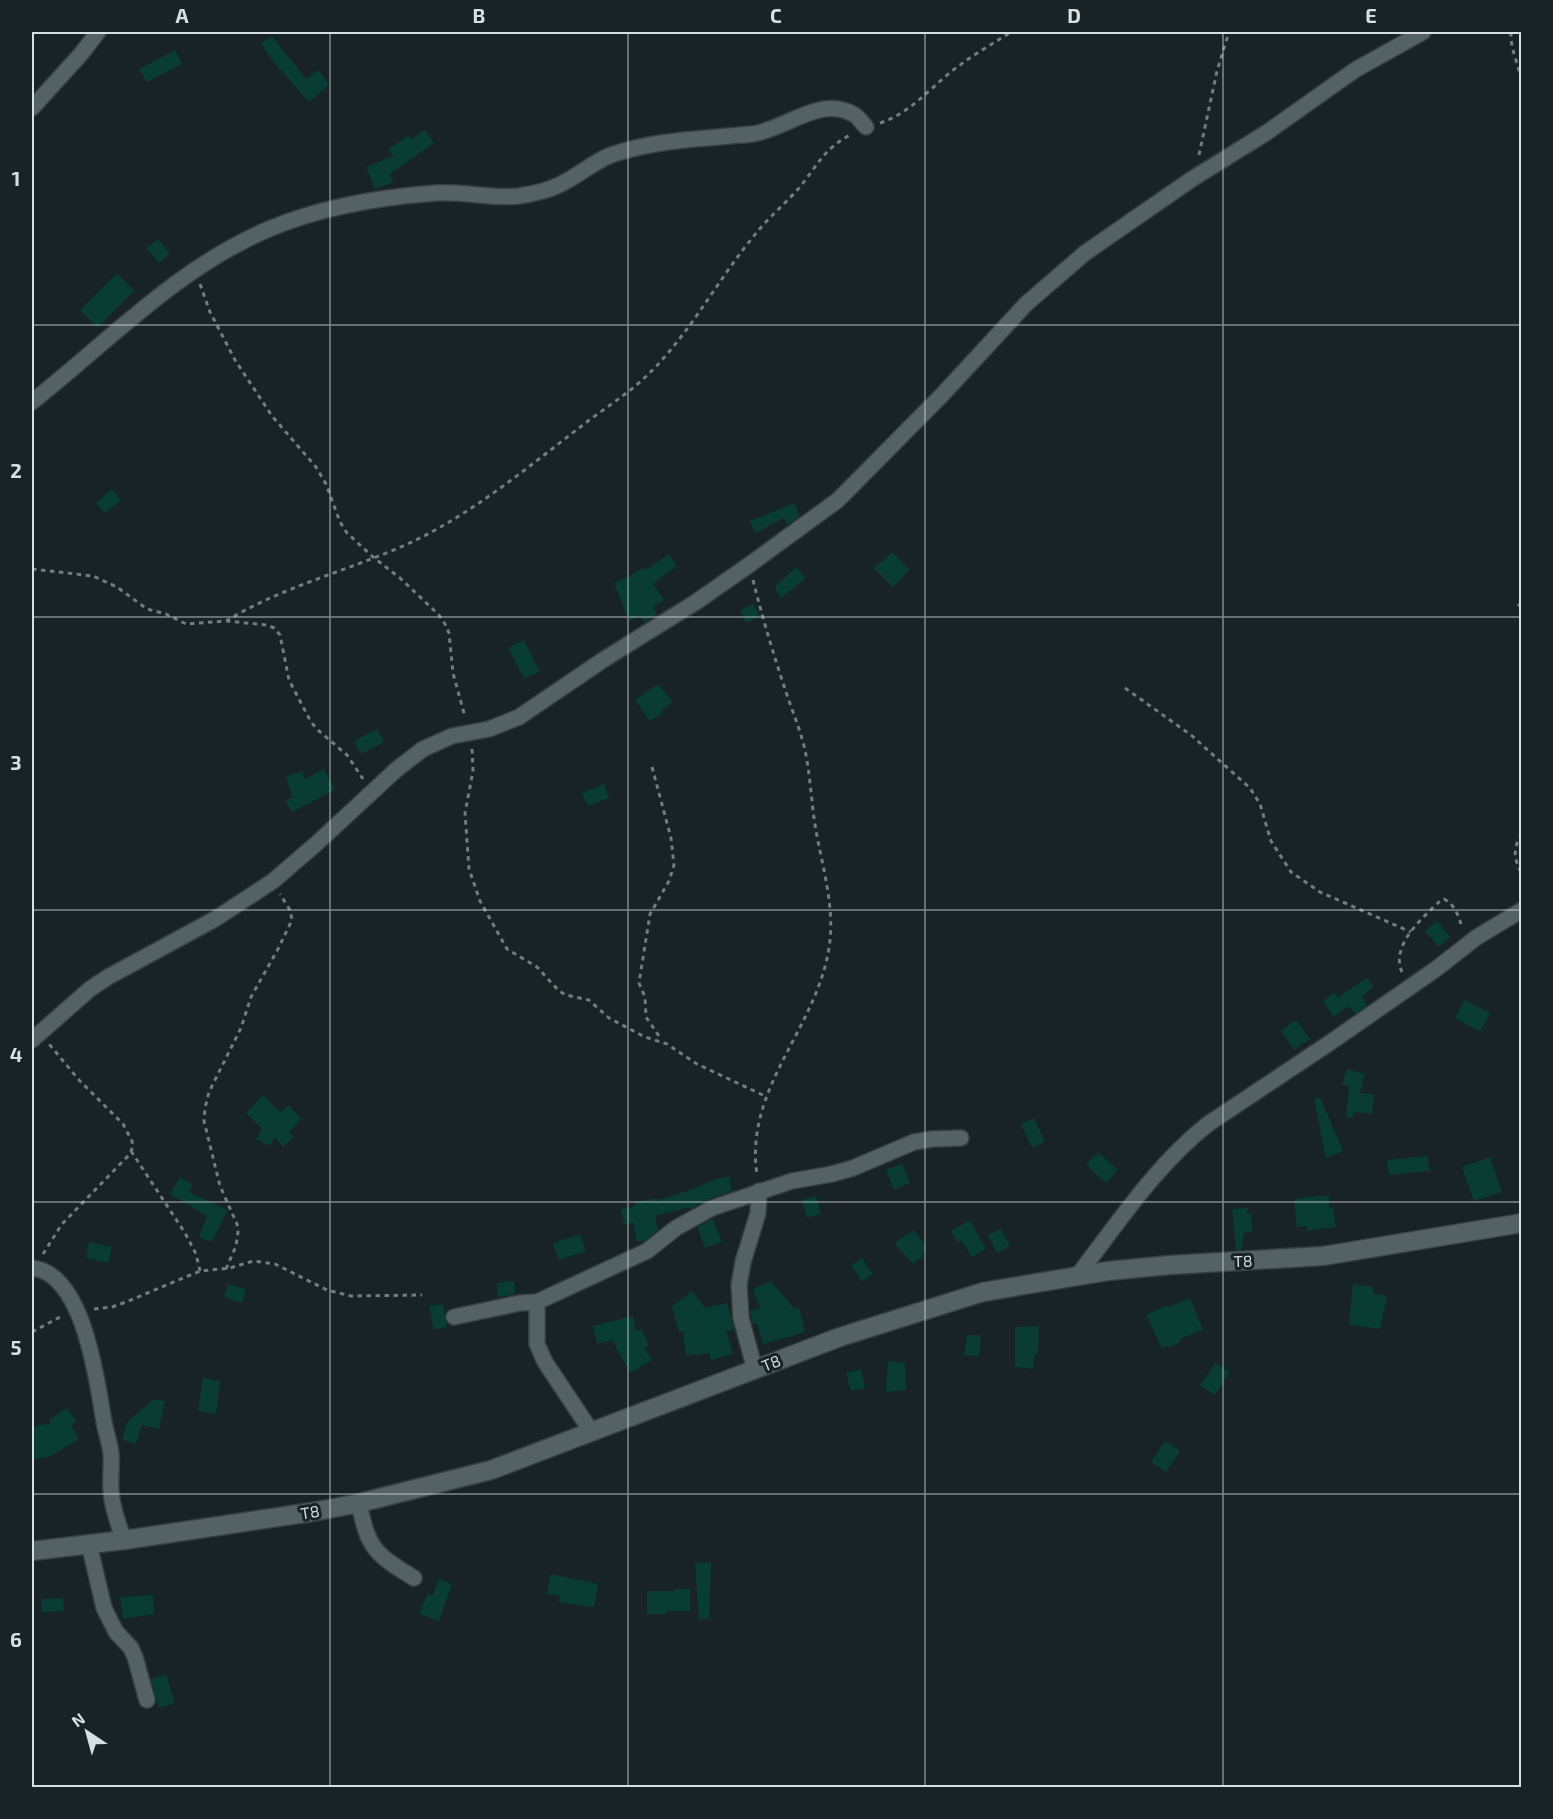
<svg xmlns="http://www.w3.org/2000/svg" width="1553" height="1819" font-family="'Exo 2',sans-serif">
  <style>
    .building { fill: #093c32 }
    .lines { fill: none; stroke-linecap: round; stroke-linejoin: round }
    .minor-casing { stroke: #373f40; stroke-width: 18 }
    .tertiary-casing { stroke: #373f40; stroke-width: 21 }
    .path { stroke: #737c7e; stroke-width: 3; stroke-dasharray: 4.5 4.5; stroke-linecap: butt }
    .minor { stroke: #556264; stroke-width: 15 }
    .tertiary { stroke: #556264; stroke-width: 18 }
    .grid { fill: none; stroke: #d8dfe0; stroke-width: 1.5; stroke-opacity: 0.55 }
    .labels { text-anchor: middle; stroke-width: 6; stroke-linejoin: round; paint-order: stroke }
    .street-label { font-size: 16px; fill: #d8dfe0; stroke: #182325 }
    .neatline { fill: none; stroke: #d8dfe0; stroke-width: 2 }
    .grid-label { font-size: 20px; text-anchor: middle; font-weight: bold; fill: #d8dfe0 }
  </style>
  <rect width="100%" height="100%" fill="#182325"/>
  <!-- building -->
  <path class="building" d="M272 36 306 79 319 70 329 85 309 102 272 60 261 44Z
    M175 50 182 64 147 82 139 69Z
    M425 130 434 143 390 174 393 182 375 189 366 167 393 156 388 149 409 135 411 139Z
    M158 239 170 254 159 263 146 248Z
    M117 273 134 291 97 328 80 310Z
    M112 489 121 500 105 513 96 503Z
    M795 503 800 516 787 525 784 518 756 533 749 521Z
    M892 552 910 570 893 587 874 568Z
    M669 554 677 566 653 584 664 600 653 607 657 615 644 622 640 616 629 621 614 583 628 577 644 567 646 570Z
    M796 567 806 578 781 598 776 591V586Z
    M753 604 760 616 746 623 740 611Z
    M524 640 540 672 524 678 508 648Z
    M658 684 673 702 661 711 662 713 650 721 635 700Z
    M377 729 384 742 361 754 354 741Z
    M324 769 335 790 292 812 285 801 292 797 286 776 302 771 304 779Z
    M604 784 609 798 588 806 582 793Z
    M1437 921 1450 937 1439 947 1425 931Z
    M1367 978 1374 987 1362 996 1367 1005 1355 1014 1349 1006 1334 1017 1323 1001 1334 992 1338 997Z
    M1465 1000 1490 1013 1480 1032 1455 1018Z
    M1296 1020 1310 1039 1294 1050 1281 1031Z
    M1347 1069 1365 1074 1360 1093 1374 1094 1372 1114 1354 1112 1352 1118 1346 1117 1349 1086 1342 1084Z
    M263 1095 280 1112 289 1105 301 1119 289 1132 294 1137 283 1147 275 1138 270 1146 256 1139 262 1129 246 1113Z
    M1320 1097 1343 1151 1326 1158 1314 1099Z
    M1034 1118 1045 1142 1032 1148 1021 1124Z
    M1098 1152 1118 1170 1106 1183 1086 1165Z
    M1427 1156 1430 1171 1389 1175 1387 1160Z
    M1490 1157 1502 1192 1474 1201 1462 1167Z
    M902 1164 910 1183 894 1190 886 1170Z
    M729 1176 732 1191 709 1199 690 1209 689 1207 655 1216 658 1230 645 1241 637 1242 633 1223 624 1224 621 1209 635 1206V1202L657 1198V1201L696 1188 713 1180Z
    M180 1177 193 1185 189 1192 228 1210 212 1242 199 1237 207 1216 170 1194Z
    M1329 1195V1208L1333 1207 1336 1227 1307 1231V1226L1297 1227 1294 1199Z
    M816 1196 821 1214 807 1218 802 1200Z
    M1248 1208 1247 1214H1251L1252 1232 1244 1233 1241 1250H1236L1232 1209Z
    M713 1219 722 1242 705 1248 697 1227Z
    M970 1220 986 1249 972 1257 962 1241 958 1243 951 1231Z
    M1001 1229 1010 1246 997 1253 988 1235Z
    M914 1230 927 1249 922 1253 924 1256 913 1264 894 1243Z
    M580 1234 586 1251 559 1260 553 1243Z
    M89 1242 112 1247 108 1263 86 1258Z
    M862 1258 873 1274 862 1282 851 1265Z
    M514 1281 515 1294 498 1297 497 1283Z
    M771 1281 792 1306 795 1309 799 1307 805 1332 763 1344 757 1323 753 1324 751 1316 750 1311 760 1308 753 1289Z
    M228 1284 246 1289 242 1303 224 1297Z
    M1353 1284 1373 1287V1293L1387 1296 1380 1329 1349 1325Z
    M692 1291 705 1308 727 1303 734 1329 726 1331 733 1354 711 1360 709 1353 686 1356 683 1331 679 1332 672 1306Z
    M1190 1298 1203 1330 1180 1339 1181 1342 1168 1348 1167 1345 1162 1349 1146 1315 1167 1305 1168 1307Z
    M443 1304 447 1327 434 1330 429 1306Z
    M633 1316 636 1331 641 1329 649 1346 644 1348 652 1360 630 1373 612 1340 597 1344 593 1326Z
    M1039 1326 1038 1355 1035 1354 1033 1369 1015 1367V1327Z
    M967 1335H981L979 1356 964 1355Z
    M888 1361 905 1363 906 1390 886 1392Z
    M1215 1363 1230 1372 1215 1395 1200 1386Z
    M861 1369 865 1388 851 1391 846 1373Z
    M203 1378 220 1381 216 1414 198 1411Z
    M154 1399 165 1401 159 1429 142 1425 136 1444 122 1440 127 1422Z
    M67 1408 77 1422 71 1425 79 1439 49 1457 32 1460V1427L51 1423 49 1420Z
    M1165 1441 1180 1451 1166 1472 1151 1462Z
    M711 1562 709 1619 699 1620 695 1563Z
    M551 1574 598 1584 594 1607 558 1602 560 1596 547 1594Z
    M439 1579 452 1584 439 1621 419 1614 428 1593 432 1596Z
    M675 1589H690V1611H666V1614H647V1591H675Z
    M153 1595 154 1614 123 1619 120 1597Z
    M63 1598 64 1611 42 1612 41 1599Z
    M166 1674 175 1703 159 1708 151 1679Z"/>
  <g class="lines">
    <!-- minor casing -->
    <g class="minor-casing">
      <path id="minor" d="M32 108 81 54 98 32
        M32 402C109 341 177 268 269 229 321 207 381 197 436 193 464 191 491 199 519 196 532 194 547 191 559 185 577 177 593 162 611 155 657 139 704 139 752 134 785 130 820 95 853 114 858 116 862 123 866 127
        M32 1040 90 989 108 977 215 919 273 881 316 844 397 769 423 749 452 736 489 729 519 717 603 660 696 602 749 565 838 500 942 395 1026 304 1085 253 1192 179 1266 133 1355 70 1423 32
        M32 1268C84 1273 97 1381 104 1422 106 1433 110 1443 111 1454 112 1466 110 1478 111 1491 112 1507 118 1524 124 1540
        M1078 1275C1118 1223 1156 1165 1208 1124L1331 1042 1436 969 1477 937 1522 910
        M537 1302V1344L545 1362 591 1431
        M454 1317 520 1303 537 1302 647 1251 676 1228 712 1208 792 1181 832 1174 853 1168 914 1142 932 1139 961 1138
        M755 1370 741 1318 739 1285 743 1262 758 1213 759 1191
        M359 1503C368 1549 375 1554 414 1578
        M89 1544 104 1608 116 1632 131 1648 135 1657 147 1700"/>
    </g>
    <!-- tertiary casing -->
    <g class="tertiary-casing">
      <path id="tertiary" d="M32 1551 124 1540 312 1512 355 1504 491 1470 840 1337 983 1292 1108 1271 1170 1265 1323 1256 1522 1223"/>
    </g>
    <!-- path -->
    <path class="path" d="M1511 32C1510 51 1520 66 1522 85
      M880 123C912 113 934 83 960 65 976 53 994 43 1011 32
      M1199 155 1217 71 1229 32
      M200 284 210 312 235 360 272 416 316 467 326 484 340 522 347 533 373 557 400 578 439 615 445 624 449 633 453 673 465 717
      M32 569 93 576 117 587 147 609 166 614 186 624 226 621 267 625 274 628 280 635 289 680 311 722 319 731 347 755 363 779
      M753 580C762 616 773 653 785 689 791 708 799 726 804 746 811 775 811 806 817 836 824 873 835 910 829 948 816 1030 744 1088 757 1175
      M1518 604 1522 608
      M226 621C285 585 352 570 414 541 474 512 527 468 579 428 599 412 622 398 641 381 688 339 717 279 758 231 770 216 786 203 799 188 818 165 823 149 852 134
      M1125 688 1191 735 1250 788 1260 804 1271 841 1291 872 1320 892 1411 932
      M472 749 473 771 465 813 469 869 480 901 507 949 537 967 559 991 566 995 589 1000 609 1018 645 1037 667 1044 697 1064 765 1096
      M652 767 671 838 674 865 669 881 650 914 639 983 645 997 646 1017 661 1039
      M1522 834C1512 849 1514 859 1522 874
      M1402 972C1390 946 1422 918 1439 902L1444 899C1455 905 1459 916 1462 928
      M131 1151 185 1233 196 1254 200 1271
      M43 1254 62 1224 129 1155 133 1147 132 1141 123 1124 79 1080 49 1044
      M226 1269 236 1246 238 1232 237 1224 220 1186 204 1121 205 1108 209 1092 241 1028 251 997 278 949 292 920 290 910 280 894
      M94 1309 112 1307 126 1302 200 1271 230 1268 253 1261 275 1264 327 1290 351 1296 422 1295
      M32 1332 62 1316"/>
    <!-- minor -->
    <use href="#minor" class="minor"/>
    <!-- tertiary -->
    <use href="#tertiary" class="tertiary"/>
  </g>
  <!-- grid -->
  <path class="grid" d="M330 32V1788M628 32V1788M925 32V1788M1223 32V1788M32 325H1522M32 617H1522M32 910H1522M32 1202H1522M32 1494H1522"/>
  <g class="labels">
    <!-- street labels -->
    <g class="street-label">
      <text transform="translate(1243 1261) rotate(-2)" y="6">T8</text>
      <text transform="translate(771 1363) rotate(-22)" y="6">T8</text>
      <text transform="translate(310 1512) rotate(-9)" y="6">T8</text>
    </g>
  </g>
  <!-- border -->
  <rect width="1553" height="1819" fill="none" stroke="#182325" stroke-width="66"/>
  <!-- north arrow -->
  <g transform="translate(87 1732) rotate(324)" stroke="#182325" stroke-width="4.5" paint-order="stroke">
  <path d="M0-4.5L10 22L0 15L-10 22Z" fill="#d8dfe0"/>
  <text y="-9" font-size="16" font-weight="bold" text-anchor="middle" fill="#d8dfe0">N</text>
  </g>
  <rect x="33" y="33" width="1487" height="1753" class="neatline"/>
  <g class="grid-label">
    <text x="182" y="23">A</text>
    <text x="479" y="23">B</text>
    <text x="776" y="23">C</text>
    <text x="1074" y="23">D</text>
    <text x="1371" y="23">E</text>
    <text x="16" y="186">1</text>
    <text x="16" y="478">2</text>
    <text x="16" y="770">3</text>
    <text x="16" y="1062">4</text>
    <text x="16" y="1355">5</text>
    <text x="16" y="1647">6</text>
  </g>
</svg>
